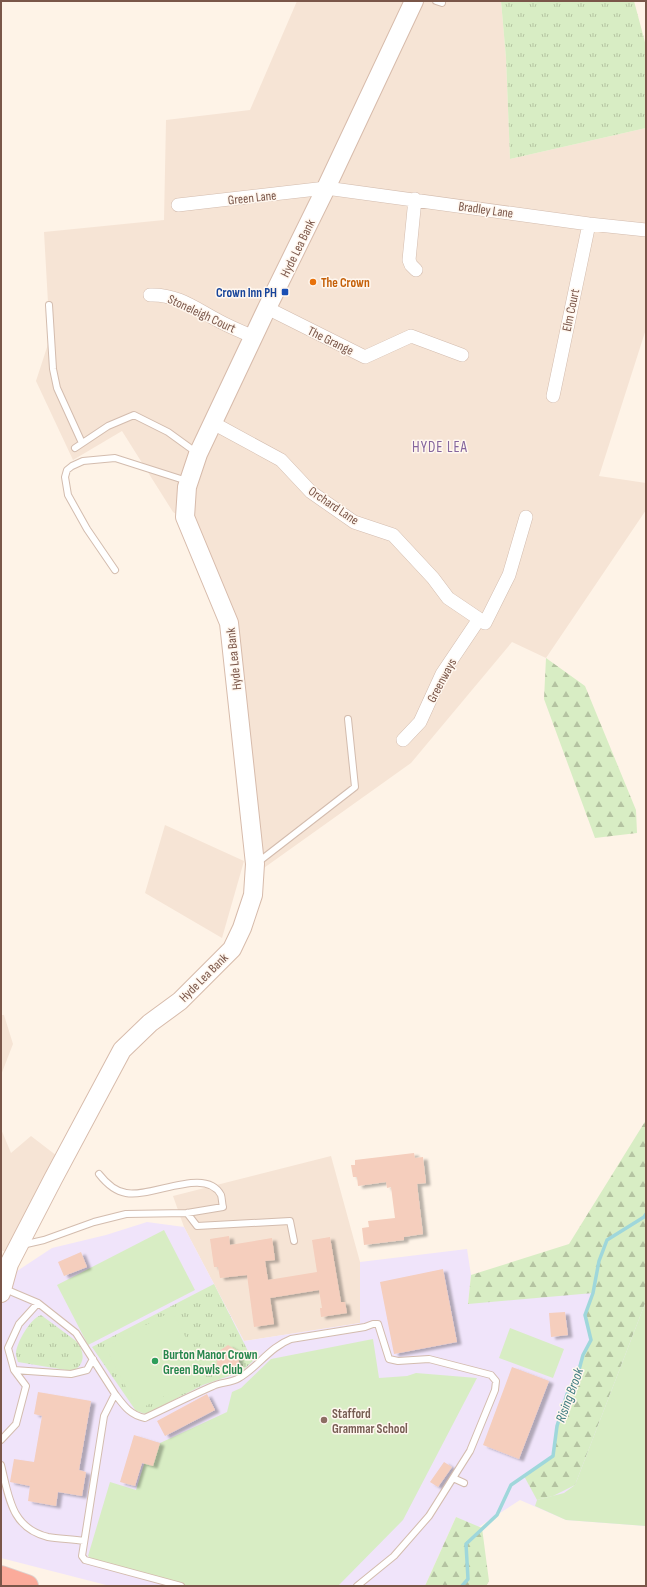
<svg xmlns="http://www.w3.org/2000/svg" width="647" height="1587" font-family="'Sofia Sans Condensed',sans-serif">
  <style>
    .residential { fill: #f6e4d5 }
    .education { fill: #f0e4fa }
    .grass { fill: url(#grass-tufts) }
    .forest { fill: url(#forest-firs) }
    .green { fill: #d8edc4 }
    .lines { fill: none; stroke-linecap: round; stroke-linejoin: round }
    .stream { stroke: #9fd7db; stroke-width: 3.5 }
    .building { fill: #f5cebd; filter: url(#shadow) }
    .lane-casing { stroke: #d3bcae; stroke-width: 8 }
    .street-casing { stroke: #d3bcae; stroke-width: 14 }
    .secondary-casing { stroke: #d7bbab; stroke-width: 20 }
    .highway-casing { stroke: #dcd3d0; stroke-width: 24 }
    .lane { stroke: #fff; stroke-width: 6 }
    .street { stroke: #fff; stroke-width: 13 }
    .secondary { stroke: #fff; stroke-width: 18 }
    .highway { stroke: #fbab9b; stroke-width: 22 }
    .food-dot { fill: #e8710a; stroke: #fff7ef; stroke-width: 1.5 }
    .transit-dot { fill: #1a4fb4; stroke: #fff7ef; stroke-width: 1.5 }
    .leisure-dot { fill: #2e9e5b; stroke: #fff7ef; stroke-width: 1.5 }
    .education-dot { fill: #8d6e63; stroke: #fff7ef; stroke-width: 1.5 }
    .labels { text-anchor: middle; stroke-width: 3; stroke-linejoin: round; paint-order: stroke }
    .street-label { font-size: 13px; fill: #7a5649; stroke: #fff7ef }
    .food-label { font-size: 13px; font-weight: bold; fill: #c56008; stroke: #fff7ef; text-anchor: start }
    .transit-label { font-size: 13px; font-weight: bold; fill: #164399; stroke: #fff7ef; text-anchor: end }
    .leisure-label { font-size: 13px; font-weight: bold; fill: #27864d; stroke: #fff7ef; text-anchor: start }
    .education-label { font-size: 13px; font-weight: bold; fill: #785e54; stroke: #fff7ef; text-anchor: start }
    .water-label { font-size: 14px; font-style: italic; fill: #3c7a7f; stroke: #fff7ef }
    .quarter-label { font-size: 15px; letter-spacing: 1px; fill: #85659d; stroke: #fff7ef }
  </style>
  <defs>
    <pattern id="grass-tufts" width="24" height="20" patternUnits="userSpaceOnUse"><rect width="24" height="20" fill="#d8edc4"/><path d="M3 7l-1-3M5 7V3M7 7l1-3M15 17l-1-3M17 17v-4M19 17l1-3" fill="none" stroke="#b4c3a1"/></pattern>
    <pattern id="forest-firs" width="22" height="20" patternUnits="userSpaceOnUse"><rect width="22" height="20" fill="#d8edc4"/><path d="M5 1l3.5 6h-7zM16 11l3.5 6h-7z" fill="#b4c3a1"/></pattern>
    <filter id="shadow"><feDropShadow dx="4.5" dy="2.5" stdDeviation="1" flood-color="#0004"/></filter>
  </defs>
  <rect width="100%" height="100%" fill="#fef3e7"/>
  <!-- residential -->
  <path class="residential" d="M297 1H501L506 58 510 159 646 128V329L599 476 646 483V510L546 658 512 642 411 763 261 870 237 630 200 530 173 512 122 431 73 460 36 381 50 338 44 232 164 220 166 120 250 110Z
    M165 825 244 861 222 938 145 893Z
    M1 1015H4L13 1044 1 1075Z
    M1 1129 11 1153 31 1136 57 1156 8 1253 1 1250Z
    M331 1156 360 1262V1323L244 1341 184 1227 173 1196Z"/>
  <!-- education -->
  <path class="education" d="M646 1214V1526L566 1520 520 1500 477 1528 456 1517 425 1586H110L1 1558V1301L11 1275 52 1248 106 1235 147 1222 184 1227 244 1341 360 1323V1262L467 1249 471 1275 468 1304Z"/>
  <!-- grass -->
  <path class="grass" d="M501 1H634L646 46V128L510 159 506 58Z
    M214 1284 253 1361 241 1372 203 1385 146 1414 136 1411 92 1347Z
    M41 1315 76 1341C85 1351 86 1365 72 1371L18 1362C17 1359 16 1356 16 1353 17 1342 30 1319 41 1315Z"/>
  <!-- forest -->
  <path class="forest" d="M546 658 585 686 636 810 637 833 595 838 544 699Z
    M646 1120V1301L575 1485 553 1496 537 1500 524 1476 553 1456 557 1426 567 1394 576 1381 583 1355 591 1340 585 1315 593 1293 468 1304 471 1275 569 1244Z
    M456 1517 482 1528 489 1581 486 1586H425Z"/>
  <!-- green -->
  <path class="green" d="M164 1230 195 1290 88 1345 57 1285Z
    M646 1301V1526L566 1520 535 1506 537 1500 564 1493 575 1485Z
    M172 1311 205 1375 138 1410 105 1347Z
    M510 1328 564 1349 553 1378 499 1358Z
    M373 1339 379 1378 407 1376 416 1373 477 1378 403 1520 338 1586H173L96 1563 88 1556 110 1482 136 1490 151 1442 160 1443 227 1412 232 1392 241 1388 271 1359Z"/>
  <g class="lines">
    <!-- stream -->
    <path class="stream" d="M462 1586 468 1579 466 1544 497 1515 511 1485 553 1456 557 1426 567 1394 576 1381 583 1355 591 1340 585 1315 593 1293 599 1261 607 1240 644 1217 646 1214"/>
  </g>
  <!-- building -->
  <path class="building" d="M414 1153 415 1158 423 1157 426 1183 417 1184 423 1234 404 1237V1240L364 1245 362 1228 369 1227 368 1221 395 1218 391 1187 387 1188 386 1182 358 1186 357 1177H353L351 1165H355V1160Z
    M229 1236 230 1245 272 1238 275 1260 265 1261 268 1280 317 1272 312 1240 330 1237 341 1302H345L347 1313 321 1317 320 1308H322L319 1290 270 1298 274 1324 254 1327 247 1275 220 1278 218 1267H214L210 1239Z
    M81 1252 87 1267 64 1276 58 1262Z
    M443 1269 457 1342 394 1354 380 1282Z
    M565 1312 568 1335 551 1337 549 1313Z
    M228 1345 238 1351 239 1363 228 1370 217 1365 216 1353Z
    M512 1367 549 1381 519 1459 483 1445Z
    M38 1392 91 1401 79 1470 86 1472 82 1496 58 1492 56 1506 28 1501 30 1486 10 1482 14 1459 34 1462 42 1416 34 1414Z
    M207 1394 215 1410 165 1436 157 1421Z
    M134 1435 160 1443 153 1466 142 1463 135 1486 120 1482Z
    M444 1462 452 1467 438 1487 430 1482Z"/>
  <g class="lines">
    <!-- lane casing -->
    <g class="lane-casing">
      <path id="lane" d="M436 1 442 3
        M49 305 53 369 57 388 82 443
        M75 448 108 426 134 415 168 432 197 453
        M115 570 87 529 68 495 65 477 67 470 72 466 83 461 115 458 187 481
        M257 863 355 787 348 719
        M187 1213 197 1226 290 1221 294 1241
        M22 1245 44 1240 94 1222 126 1214 187 1213 223 1207C222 1204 222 1198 221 1195 206 1166 152 1198 126 1193 114 1191 106 1183 99 1174
        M5 1289 38 1303 76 1333 115 1394 104 1416 82 1556 85 1560 181 1586
        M38 1303 19 1324 8 1348 14 1370 71 1374 87 1370 93 1359
        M115 1394C124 1406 130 1415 145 1418 168 1407 190 1396 213 1386 221 1382 231 1383 239 1378 258 1367 270 1347 291 1339L365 1327 373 1324H378L389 1359 398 1361 429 1359 491 1375 496 1381 495 1390 470 1451 429 1516 394 1556 357 1586
        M1 1440 16 1424 26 1386 14 1370
        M1 1465C9 1497 11 1528 48 1537 59 1539 72 1539 84 1541
        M453 1478 464 1483"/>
    </g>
    <!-- street casing -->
    <g class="street-casing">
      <path id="street" d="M415 199 409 260 411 265 416 270
        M178 205 326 188 589 224 646 230
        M150 295C178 294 196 309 219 321 230 327 242 332 254 337
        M267 308 365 357 411 336 462 355
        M553 396 589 224
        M213 423 281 460 311 492 354 522 393 535 433 578 448 598 485 623 509 575 526 517
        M403 740 420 722 442 674 479 619"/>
    </g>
    <!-- secondary casing -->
    <g class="secondary-casing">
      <path id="secondary" d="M1 1293 9 1264 53 1179 122 1050 150 1023 180 1001 232 949 242 928 253 895 255 864 229 623 185 517 187 487 198 454 267 308 326 188 414 1"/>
    </g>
    <!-- highway casing -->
    <g class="highway-casing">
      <path id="highway" d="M1 1577 27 1586"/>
    </g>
    <!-- lane -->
    <use href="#lane" class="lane"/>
    <!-- street -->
    <use href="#street" class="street"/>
    <!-- secondary -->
    <use href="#secondary" class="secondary"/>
    <!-- highway -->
    <use href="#highway" class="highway"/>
  </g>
  <!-- markers -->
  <circle class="food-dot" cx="313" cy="282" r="4"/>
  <rect class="transit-dot" x="281" y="288" width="8" height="8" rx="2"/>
  <circle class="leisure-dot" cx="155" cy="1361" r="4"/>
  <circle class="education-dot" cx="324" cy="1420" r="4"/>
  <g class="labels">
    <!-- street labels -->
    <g class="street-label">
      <text transform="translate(252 197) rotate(-6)" y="5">Green Lane</text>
      <text transform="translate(486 209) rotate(8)" y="5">Bradley Lane</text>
      <text transform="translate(297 248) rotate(-64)" y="5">Hyde Lea Bank</text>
      <text transform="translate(570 310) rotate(-78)" y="5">Elm Court</text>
      <text transform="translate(202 313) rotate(25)" y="5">Stoneleigh Court</text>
      <text transform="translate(331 340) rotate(26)" y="5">The Grange</text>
      <text transform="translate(334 505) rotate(34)" y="5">Orchard Lane</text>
      <text transform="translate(233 659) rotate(-96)" y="5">Hyde Lea Bank</text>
      <text transform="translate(441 680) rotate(-62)" y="5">Greenways</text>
      <text transform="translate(203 977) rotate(-45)" y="5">Hyde Lea Bank</text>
    </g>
    <!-- food labels -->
    <g class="food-label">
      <text x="321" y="287">The Crown</text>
    </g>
    <!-- transit labels -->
    <g class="transit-label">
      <text x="277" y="297">Crown Inn PH</text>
    </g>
    <!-- leisure labels -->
    <g class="leisure-label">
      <text x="163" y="1359">Burton Manor Crown<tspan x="163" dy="15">Green Bowls Club</tspan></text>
    </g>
    <!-- education labels -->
    <g class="education-label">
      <text x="332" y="1418">Stafford<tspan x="332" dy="15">Grammar School</tspan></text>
    </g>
    <!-- water labels -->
    <g class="water-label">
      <text transform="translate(569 1395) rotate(-70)" y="5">Rising Brook</text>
    </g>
    <!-- quarter labels -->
    <g class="quarter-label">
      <text x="440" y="452">HYDE LEA</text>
    </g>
  </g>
  <!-- border -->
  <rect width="647" height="1587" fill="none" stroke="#7a5649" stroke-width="4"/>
</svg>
